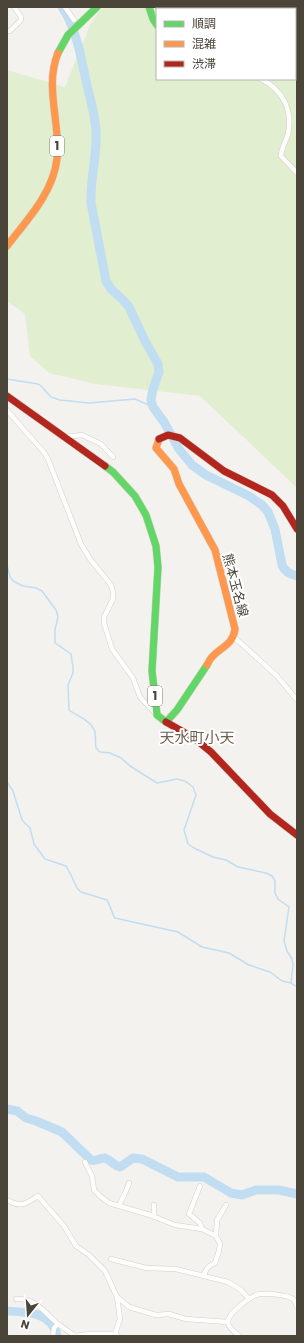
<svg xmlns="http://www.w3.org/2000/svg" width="304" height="1343" font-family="Poppins,'Noto Sans JP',sans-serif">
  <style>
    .green { fill: #e1eecf; fill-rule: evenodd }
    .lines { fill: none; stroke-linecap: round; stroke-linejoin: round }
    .stream { stroke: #c0ddf1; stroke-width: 1.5 }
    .river { stroke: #c0ddf1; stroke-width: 9 }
    .street-casing { stroke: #d2d0cb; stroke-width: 5.5 }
    .fast-casing { stroke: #d3cfc5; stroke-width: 8 }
    .slow-casing { stroke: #d3cfc5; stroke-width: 8 }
    .jam-casing { stroke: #d3cfc5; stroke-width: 8 }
    .street { stroke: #fdfdfc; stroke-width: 4.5 }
    .fast { stroke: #63d668; stroke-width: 7 }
    .slow { stroke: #ff974d; stroke-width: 7 }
    .jam { stroke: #b3261e; stroke-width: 7 }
    .labels { text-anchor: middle; stroke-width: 4; stroke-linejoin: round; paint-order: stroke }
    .shield { fill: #fff; stroke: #817c74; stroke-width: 1 }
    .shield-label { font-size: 12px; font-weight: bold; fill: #4b4439 }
    .street-label { font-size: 13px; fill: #4b4439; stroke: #fff }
    .quarter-label { font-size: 15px; fill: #6e6250; stroke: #fff }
  </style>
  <rect width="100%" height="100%" fill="#f4f2ee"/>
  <!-- green -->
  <path class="green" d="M102 7H297V488L200 396 95 384 49 373 30 356 25 314 7 301V70L65 87 90 25ZM157 9H295V79H157Z"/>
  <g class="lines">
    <!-- stream -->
    <path class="stream" d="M7 379 38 384 41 386 51 397 60 400 89 403 135 399 153 407
      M7 565 10 577 13 581 23 586 36 588 42 591 56 610 58 617 55 630V643L71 654 73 667V673L68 685 69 710C77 716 92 721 95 732 96 737 95 743 96 748L100 752 110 753 121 758 130 766 157 783 177 779 185 781 193 787 196 795 184 830 188 844 194 848 213 857 226 860 238 867 266 873 272 876 275 881V893L278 899 289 907 284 941 287 951 292 959 293 965 291 983
      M7 782 13 791 22 820 30 828 34 844 45 859 66 866 71 875 77 888 81 892 107 900C111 906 111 912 115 918L178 932 202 947 229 953 249 965 270 972 282 981 291 983 297 987"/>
    <!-- river -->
    <path class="river" d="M62 7C77 29 81 59 87 85 91 103 97 121 96 139 96 161 90 182 91 203L106 281 111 289 123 300 129 307 145 341 158 364 159 372 153 389 151 400 153 407 164 422 179 449 192 465 206 475 249 496 262 505 268 512 275 529 282 565C285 572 290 574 297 576
      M7 1109 17 1111 26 1118 36 1121 62 1132 91 1160C96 1162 99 1158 104 1158 110 1159 114 1166 120 1167L133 1158 142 1159 178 1177H204L231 1193 242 1195 256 1190H279L297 1194
      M7 1311C28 1312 52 1312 57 1336"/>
    <!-- street casing -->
    <g class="street-casing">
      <path id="street" d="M65 7 74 20
        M195 7 198 9
        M7 31H10L21 20V17L14 7
        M261 79C283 90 293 110 288 134 286 142 281 148 281 156L297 173
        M7 410 24 430 43 451 48 459 81 544 90 559 111 585 113 592V599L104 617V623L112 649 133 678 140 697 157 715
        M65 437 82 435 101 444 113 457
        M234 637 277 676 297 700
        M85 1162 92 1176 94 1190 100 1196 109 1203 150 1215 175 1225 202 1229
        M200 1186 189 1214 200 1223 202 1229 216 1236
        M7 1200C21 1208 25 1204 38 1196L64 1226 76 1246 89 1255 105 1271 117 1297 129 1307 156 1315 169 1314 186 1319 228 1322
        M119 1206C122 1198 127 1191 129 1183
        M154 1217V1205
        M111 1259 146 1268 176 1269 228 1282 241 1290 249 1299
        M204 1275C206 1269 208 1266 215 1263L219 1251 220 1244 216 1236 217 1220 226 1205
        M16 1299C36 1298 44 1312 58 1324L54 1328 53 1336
        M58 1324 75 1336 89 1334H115L118 1336
        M115 1334 120 1319 117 1297
        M239 1336C235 1332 228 1328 228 1322 228 1313 249 1298 256 1295 262 1292 288 1295 293 1299 295 1301 296 1304 297 1307"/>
    </g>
    <!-- fast casing -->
    <g class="fast-casing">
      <path id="fast" d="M149 7 153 19 157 25
        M240 7V9
        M58 53 68 35 97 7
        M105 466 113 472 135 496 146 515 156 546 158 567 152 671 157 715 166 722 177 710 207 665"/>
    </g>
    <!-- slow casing -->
    <g class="slow-casing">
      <path id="slow" d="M7 246C27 220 53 193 57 159 61 124 44 87 58 53
        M159 439 156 448 174 469 179 484 215 550 235 629C233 645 222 646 212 657 210 659 208 663 207 665"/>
    </g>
    <!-- jam casing -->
    <g class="jam-casing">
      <path id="jam" d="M7 396 105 466
        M159 439 168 435 180 438 224 471 272 495 283 506 297 529
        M166 722 194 738 211 752 270 814 297 835"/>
    </g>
    <!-- street -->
    <use href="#street" class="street"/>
    <!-- fast -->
    <use href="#fast" class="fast"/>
    <!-- slow -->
    <use href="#slow" class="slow"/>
    <!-- jam -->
    <use href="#jam" class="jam"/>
  </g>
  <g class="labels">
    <!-- shield labels -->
    <g class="shield">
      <rect x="50" y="136" width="14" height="20" rx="3"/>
      <rect x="148" y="686" width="14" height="20" rx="3"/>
    </g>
    <g class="shield-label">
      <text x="57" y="150">1</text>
      <text x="155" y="700">1</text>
    </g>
    <!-- street labels -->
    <g class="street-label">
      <text transform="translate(236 585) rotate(75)" y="5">熊本玉名線</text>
    </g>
    <!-- quarter labels -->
    <g class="quarter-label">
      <text x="197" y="743">天水町小天</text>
    </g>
  </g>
  <!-- border -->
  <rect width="304" height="1343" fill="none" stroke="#4b4439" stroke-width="16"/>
  <!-- legend -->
  <rect x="156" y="8" width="140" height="72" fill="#ffffff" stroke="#b7b4b0"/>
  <rect x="164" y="21" width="20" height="6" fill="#63d668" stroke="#b7b4b0"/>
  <text x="192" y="28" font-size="12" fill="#4b4439">順調</text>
  <rect x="164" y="41" width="20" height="6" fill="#ff974d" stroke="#b7b4b0"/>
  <text x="192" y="48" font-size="12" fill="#4b4439">混雑</text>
  <rect x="164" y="61" width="20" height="6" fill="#b3261e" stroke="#b7b4b0"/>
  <text x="192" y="68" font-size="12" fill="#4b4439">渋滞</text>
  <!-- north arrow -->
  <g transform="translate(28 1315) rotate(197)" stroke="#ffffff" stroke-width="3" paint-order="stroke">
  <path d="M0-3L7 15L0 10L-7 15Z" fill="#4b4439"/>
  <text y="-6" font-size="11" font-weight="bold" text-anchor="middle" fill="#4b4439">N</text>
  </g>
</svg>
